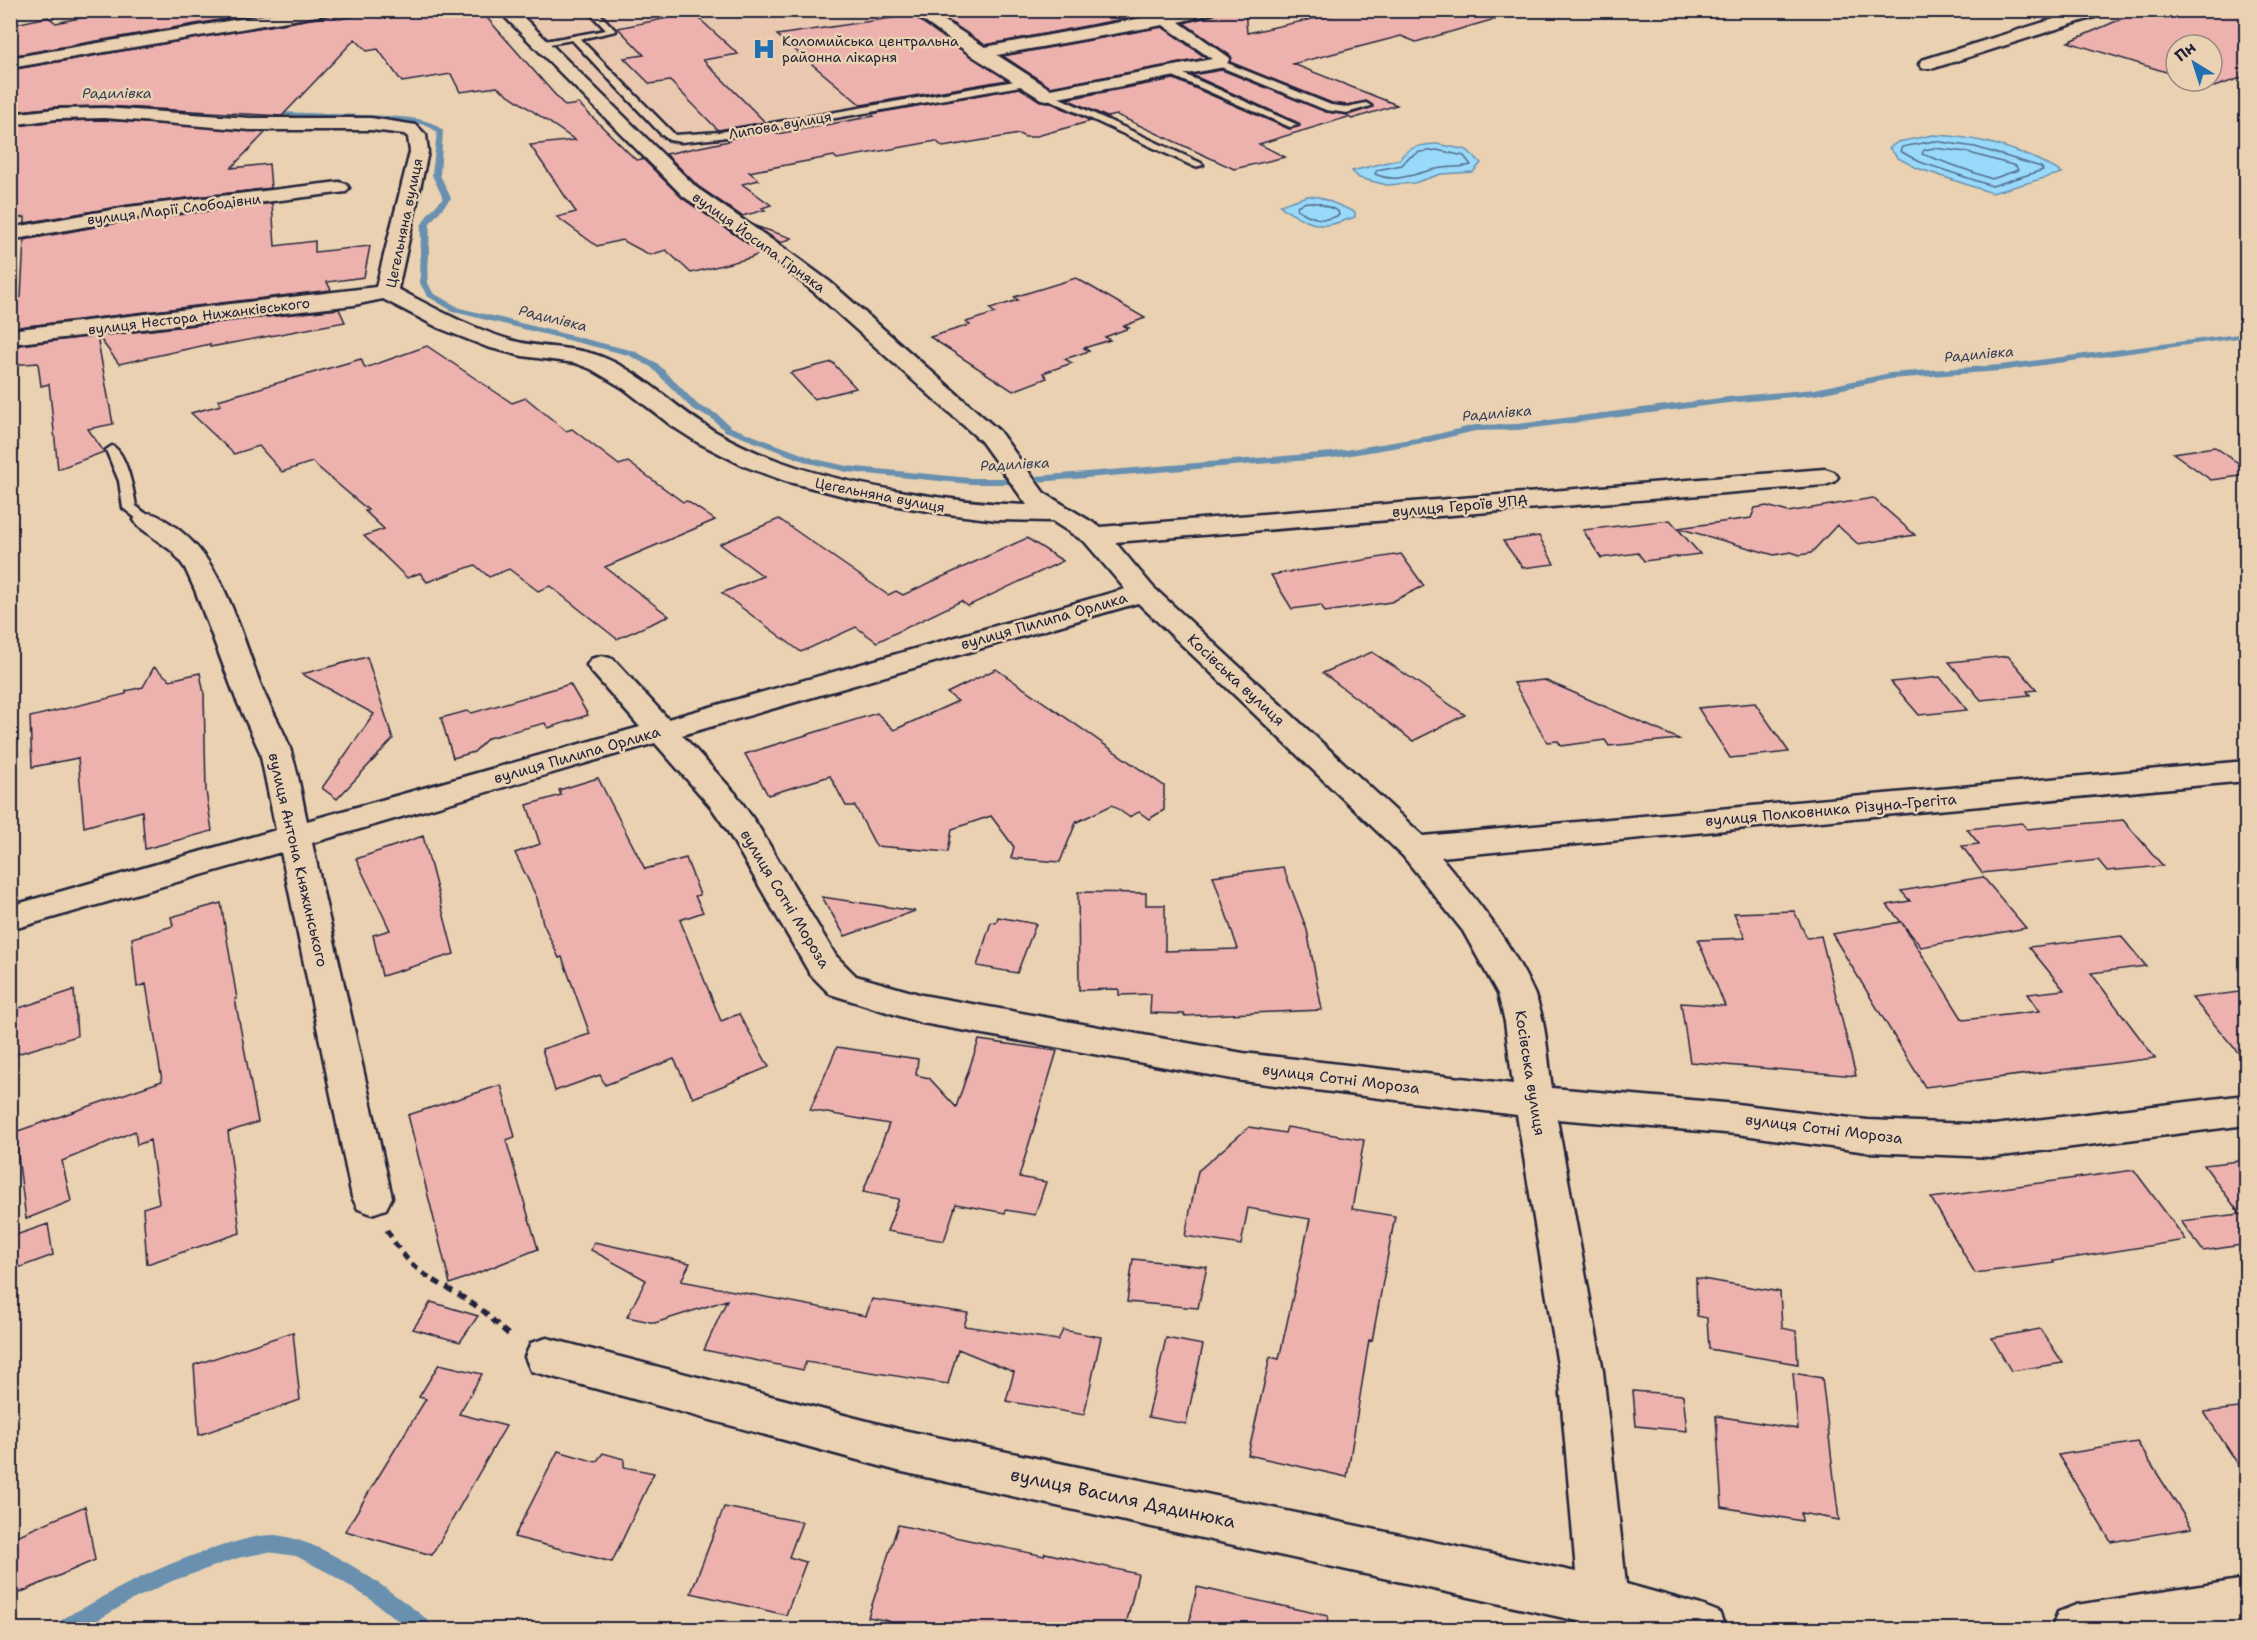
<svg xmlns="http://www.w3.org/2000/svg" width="2257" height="1640" font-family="'Shantell Sans',sans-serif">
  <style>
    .built { fill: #eac8b0 }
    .water { fill: #99dafb; stroke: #6990ae; stroke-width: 1.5 }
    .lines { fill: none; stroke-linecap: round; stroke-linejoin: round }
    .shore { stroke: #526c88; stroke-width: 1.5 }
    .stream { fill: #6990ae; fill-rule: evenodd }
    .building { fill: #edb2ae; stroke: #22223b; stroke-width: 1.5 }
    .service-casing { stroke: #22223b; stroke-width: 5 }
    .minor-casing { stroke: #22223b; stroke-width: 5 }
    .path-far1 { stroke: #22223b; stroke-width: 2; stroke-dasharray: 3 2; stroke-linecap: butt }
    .path { stroke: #22223b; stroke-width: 5; stroke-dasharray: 8 6; stroke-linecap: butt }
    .service { fill: #e9d1b1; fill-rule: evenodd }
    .minor { fill: #e9d1b1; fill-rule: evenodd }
    .labels { text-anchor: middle; stroke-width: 5; stroke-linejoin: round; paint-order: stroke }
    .far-poi-label { font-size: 14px; fill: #22223b; stroke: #e9d1b1; text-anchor: start }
    .far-water-label { font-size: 14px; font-style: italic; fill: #343e58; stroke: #e9d1b1 }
    .far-street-label { font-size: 14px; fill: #22223b; stroke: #e9d1b1 }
    .street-label { font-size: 15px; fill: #22223b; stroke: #e9d1b1 }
    .near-street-label { font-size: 18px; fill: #22223b; stroke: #e9d1b1 }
  </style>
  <rect width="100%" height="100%" fill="#e9d1b1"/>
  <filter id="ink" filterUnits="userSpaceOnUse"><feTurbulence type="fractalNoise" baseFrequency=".0167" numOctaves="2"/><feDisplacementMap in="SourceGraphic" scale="12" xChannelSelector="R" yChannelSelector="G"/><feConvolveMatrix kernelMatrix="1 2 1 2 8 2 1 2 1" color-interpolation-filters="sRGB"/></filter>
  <g filter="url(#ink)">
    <!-- built -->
    <path class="built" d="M522 11H908L1027 87 669 158Z"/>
    <!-- water -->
    <path class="water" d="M1933 135C1977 136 2025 150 2062 173L1992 193 1917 168 1898 158 1889 148 1898 142Z
      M1437 144 1467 150 1481 163 1473 172 1441 174 1414 183 1387 185 1359 178 1352 171 1400 159C1407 146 1424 145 1437 144Z
      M1307 196 1319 197 1355 212V217C1331 225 1324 230 1300 218 1292 214 1286 212 1280 205Z"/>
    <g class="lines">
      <!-- shore -->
      <path class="shore" d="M1934 141 1975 147 2041 167 2043 170 1992 186 1920 162 1900 151 1902 147Z
        M1934 148 1966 152 2016 166 2018 170 1992 179 1922 154 1924 150Z
        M1437 150 1464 156 1471 165C1461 168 1452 166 1442 168 1418 171 1399 185 1375 174L1377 170 1402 165 1408 158 1420 152Z
        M1307 202 1318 203 1338 211 1339 215C1323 223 1311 218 1297 209L1298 205Z"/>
      <!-- stream -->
      <path class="stream" d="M78 104 81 106 80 107 10 115V111Z
        M203 109 389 116C407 118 430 117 443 131L440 175 451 198 430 223 428 275V283L433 293 460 308 634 351 657 363 698 405 717 414 731 427 815 459 847 466 970 478H1012L1333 452 1429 436 1475 425 1518 424 1728 397 1815 389 1890 373 2000 365 2246 333V337L2000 371 1890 379 1815 395 1728 403 1518 430 1475 431 1429 442 1333 458 1012 484H970L847 472 809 463 725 431 711 418 692 409 651 367 628 355 454 312 427 296 420 283 421 226 428 214 443 198 432 175 437 132C424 121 405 122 389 120L201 112V110Z
        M275 1535C320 1540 371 1577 407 1604 416 1611 429 1618 434 1630H410L370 1599 329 1573 296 1556 268 1552 238 1558 172 1581 130 1601 81 1630H54C59 1618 76 1612 87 1606 131 1580 177 1559 225 1545 242 1540 257 1535 275 1535Z"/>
    </g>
    <!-- building -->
    <path class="building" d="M118 10H276L10 56V25L48 17 56 23Z
      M390 10H480L565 106 579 104 636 160 643 159 682 198 761 253 750 258 691 273 666 250 650 255 622 240 597 246 557 217 576 212 530 145 575 140 497 87 460 92 451 74 402 82 378 49 367 51 355 39 282 116 105 106 56 107 10 112V70L334 15 339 19Z
      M961 10H1170L985 45 937 13Z
      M1217 10H1245L1247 33 1341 13V10H1494L1495 19 1416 42 1401 36 1293 64 1397 105 1352 119 1348 117 1259 144 1285 157 1234 169 1117 115 1107 117 1067 99 1174 79 1289 129 1300 126 1299 123 1192 75 1222 70 1326 112 1348 115 1373 107 1366 101 1347 105 1332 103 1230 62 1231 56 1184 23 1214 15Z
      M2142 10H2247V76L2214 87 2196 81H2212V45H2176V75L2068 42Z
      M693 13 738 54 703 60 765 122 718 130 670 81 650 84 624 58 644 55 618 28Z
      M912 15 1007 80 861 105 777 35Z
      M1162 27 1206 58 1050 87 1003 56Z
      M1020 88 1040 101 1049 102 1091 121 1033 137H1025L1019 134 943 147 936 141 837 159 834 156 749 172 759 180 742 184 771 205 762 208 765 210 742 216 698 186 666 154 729 141 727 139 774 131 777 134 874 116 871 114Z
      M105 120 266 132 231 168 269 164 271 188 128 205 25 223V217L10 219V127L56 121Z
      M272 203 275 246 315 241V252L370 246 364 277 327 282 331 290 10 328V299L21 297 24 240 128 221Z
      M755 226 792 238 781 243Z
      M1076 278 1145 318 1124 326 1129 328 1105 337 1110 340 1084 348 1089 351 1065 359 1072 363 1043 373 1047 378 1013 391 930 337 970 325 966 322 995 313 990 309 1018 300 1014 297Z
      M339 309 345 322 210 347V344L119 364 98 336Z
      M97 336 113 424 88 429 104 452 58 469 49 384 41 386 38 363 10 365V346Z
      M427 346 512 403 526 398 566 431 572 429 619 465 628 462 683 502 687 501 715 520 605 567 669 616 617 639 550 586 538 591 509 569 489 577 475 565 427 582 420 573 407 578 364 536 384 529 365 511 368 510 312 462 282 472 259 446 234 454 191 413 221 405 218 400 361 359 365 368Z
      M832 362 856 388 814 399 790 373Z
      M2215 447 2247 469V475L2211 480 2173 453Z
      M1873 498 1915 535 1858 544 1837 525 1811 553 1800 555 1791 552 1774 555 1678 528 1751 518 1755 508 1767 506 1788 512Z
      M779 519 888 595 896 591 903 595 1027 538 1063 561 968 606 961 601 877 642 856 627 801 652 722 593 763 576 720 544Z
      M1670 520 1700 554 1644 561 1638 553 1601 558 1583 530Z
      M1539 536 1554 564 1523 568 1503 541Z
      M1401 554 1424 586 1391 602 1325 612 1321 605 1292 609 1271 575Z
      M1372 652 1392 665 1465 715 1413 741 1323 673Z
      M2008 656 2037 690 2027 691 2030 695 1981 700 1949 662Z
      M367 657 393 739 337 799 322 788 374 714 302 674Z
      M154 667 170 680 200 673 204 694 206 791 212 831 145 849 142 811 84 827 78 758 32 767 30 717 126 694V691L143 687Z
      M996 669 1164 786V810L1149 819 1139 812 1129 817 1112 805 1077 822V820L1060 862 1011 858 1014 847 991 816 952 829 948 852 876 846 855 806H846L830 776 768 795 745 754 877 713 894 730 958 701 947 693Z
      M1940 677 1967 710 1919 715 1891 682Z
      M1544 680 1563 688 1679 739 1609 746 1605 740 1561 746 1558 741 1547 742 1514 683Z
      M570 684 588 715 548 728 545 723 488 738 474 752 453 758 441 718 467 711 472 713Z
      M1755 703 1789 752 1730 758 1698 708Z
      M598 778 645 869 686 858 700 895 695 896 703 912 680 920 721 1021 739 1014 769 1067 693 1098 674 1059 605 1085 600 1075 555 1091 542 1049 590 1034 562 957 559 958 543 923 537 898 515 853 540 844 527 805 561 795 559 790Z
      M2123 820 2163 866 2107 871 2098 860 1982 873 1962 846 1979 844 1967 829 2022 823 2027 829Z
      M423 836 454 954 382 976 373 935 390 930 356 859Z
      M1283 867 1307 930 1322 1010 1184 1016V1014L1150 1013 1151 994 1119 995V989L1079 990 1078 892 1146 893V905H1165V951L1238 949 1213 876Z
      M1983 877 2026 928 1921 947 1902 923 1963 1020 2040 1011 2028 994 2064 990 2029 947 2121 936 2146 966 2091 973 2155 1058 1925 1087 1832 934 1901 922 1887 905 1910 901 1901 891Z
      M822 897 915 911 845 936Z
      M221 903 237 999H235L258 1122 228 1132 240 1233 147 1264 143 1208 159 1203 150 1140 137 1145 135 1131 62 1161 71 1201 26 1219 15 1132 162 1081 146 984 137 987 132 938 173 926 171 917Z
      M1794 911 1807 938 1821 936 1856 1076 1690 1062 1681 1003 1725 1006 1698 940 1745 938 1734 913Z
      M998 917 1036 924 1017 973 977 966 991 922 996 923Z
      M74 990 77 1036 10 1056V1011Z
      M2247 991V1063L2192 998Z
      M979 1040 1057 1051 1019 1177 1046 1182 1035 1215 1006 1210 1005 1213 956 1204 944 1241 887 1231 899 1199 863 1192 889 1124 810 1110 837 1047 918 1059 916 1075 929 1078 956 1107Z
      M501 1085 515 1137 506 1140 538 1249 450 1284 408 1115Z
      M1249 1127 1285 1133 1287 1127 1364 1140 1352 1209 1395 1216 1372 1341 1369 1340 1347 1477 1248 1455 1270 1357 1279 1359 1310 1219 1248 1208 1241 1245 1185 1236 1198 1171Z
      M2247 1160V1244L2203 1251 2181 1221 2240 1214 2204 1165Z
      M2134 1170 2186 1240 2053 1261 2054 1263 1975 1273 1931 1198Z
      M48 1224 53 1255 10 1271V1237Z
      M594 1242 690 1263 681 1281 866 1316 872 1299 968 1313 964 1326 1058 1340 1063 1330 1101 1337 1084 1415 1006 1401 1014 1372 958 1349 948 1384 806 1362 803 1370 704 1350 727 1300 655 1323 627 1317 646 1280 591 1250Z
      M1133 1259 1207 1267 1198 1308 1127 1302Z
      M1696 1278 1780 1292 1782 1328 1796 1331 1798 1364 1709 1349 1707 1318 1697 1316Z
      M431 1302 478 1316 460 1342 413 1329Z
      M2040 1329 2063 1363 2011 1371 1992 1338Z
      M293 1332 300 1400 199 1435 194 1365Z
      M1166 1338 1203 1345 1186 1424 1148 1417Z
      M439 1364 482 1374 459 1414 506 1426 432 1555 345 1531 426 1399 419 1397Z
      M1793 1373 1822 1378 1839 1520 1801 1513 1802 1521 1722 1507 1716 1416 1798 1429Z
      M1633 1391 1683 1395 1687 1431 1636 1426Z
      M2247 1407V1478L2204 1412Z
      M2137 1442 2192 1528 2111 1542 2058 1455Z
      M558 1451 596 1462 603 1453 624 1459V1467L654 1473 612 1562 514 1537Z
      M85 1506 95 1560 10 1597V1539Z
      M724 1507 802 1522 789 1557 806 1562 786 1615 691 1593Z
      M898 1525 1044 1556 1045 1553 1138 1574 1125 1629H887L889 1621 868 1617Z
      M1197 1587 1328 1616 1326 1629H1188Z"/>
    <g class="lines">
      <!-- service casing -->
      <g class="service-casing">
        <path id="service" d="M587 10H596L616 31 580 39 675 135 720 132 1026 79 1030 82 1026 85 720 138 681 142 669 140 661 134 572 40 538 46 534 43 606 30Z
          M1216 61H1222L1331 105 1347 107 1366 103 1371 106 1347 113 1326 110 1216 65Z
          M1171 71H1177L1298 125 1290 127 1171 75Z
          M1047 92 1201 163 1203 165 1195 167 1044 97 1043 95Z
          M112 446C126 451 134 492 136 506L154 520 152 523H142L123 508 119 481 106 450Z"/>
      </g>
      <!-- minor casing -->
      <g class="minor-casing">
        <path id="minor" d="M292 10H331L323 15 10 68V58Z
          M498 10H516L697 188 788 251 830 282 999 431 1044 493 1100 527 1825 469 1834 472 1838 477 1834 482 1825 485 1115 542 1153 587 1423 836 2246 761V781L1441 857C1476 899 1511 942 1534 993 1547 1022 1547 1057 1552 1088L1737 1104 1867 1120 1994 1125 2246 1095V1125L1994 1157 1867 1152 1737 1134 1557 1119 1603 1371 1626 1584 1701 1605 1719 1612 1726 1630H1578V1621L898 1471 531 1371 525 1357 531 1343 547 1338 898 1429 1576 1572 1559 1371 1517 1115 1243 1081 922 1023 830 994 810 974 727 830 711 807 655 743 312 843 392 1197 386 1209 372 1214 358 1209 352 1197 281 852 10 930V906L276 830 260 752 236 699 195 590 185 568 173 552 138 526 134 520 138 514C152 511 159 516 171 524 225 560 239 631 262 688 270 709 287 734 292 755 299 776 302 799 307 821L640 727 591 671 587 665 591 659 602 656 613 659 668 719 1125 589 1085 542 1052 521 997 520 940 513 856 499 785 481 744 466 697 442 672 426 623 388 591 369 575 363 522 356 487 347 439 328 383 299 354 305 10 344V330L376 287 410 152 408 137 404 134 371 130H250L105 118 56 119 10 125V114L56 109 105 108 250 118H371L416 125 426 135 428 152 398 289C436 309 476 331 518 342 548 349 578 346 607 359 647 376 678 411 716 432 775 466 838 481 905 492 945 499 986 504 1027 505L981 441 814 292 774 259 683 196ZM1138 603 1403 856 1463 931 1498 994 1505 1022 1513 1084 1243 1053 922 995 856 976 836 956 758 826 735 793 682 735Z
          M908 10H928L985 47 1185 10H1215L1213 13 1179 22 1230 58 1225 67 1219 68 1047 100 1041 99 974 57ZM1163 25 1212 59 1050 89 997 55Z
          M2083 10H2109L2107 13 1934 68H1922L1919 64 1922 60Z
          M339 182 346 184 349 188 346 192 128 219 10 240V228L128 207Z
          M2246 1579V1627L2232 1630H2051L2058 1612 2076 1605Z"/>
      </g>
      <!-- path-far1 -->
      <path class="path-far1" d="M1675 10 1684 13"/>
      <!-- path -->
      <path class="path" d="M387 1230C415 1280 437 1278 479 1308 491 1316 499 1328 511 1336"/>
      <!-- service -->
      <use href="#service" class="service"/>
      <!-- minor -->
      <use href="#minor" class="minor"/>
    </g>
  </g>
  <!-- icons -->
  <defs>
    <g id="hospital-bare" transform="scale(1.8)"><path d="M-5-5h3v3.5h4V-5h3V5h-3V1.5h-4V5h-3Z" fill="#1f6fb2" stroke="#e9d1b1" stroke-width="2.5" paint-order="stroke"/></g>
  </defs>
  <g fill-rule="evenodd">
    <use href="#hospital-bare" x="764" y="49"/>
  </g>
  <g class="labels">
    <!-- far-poi labels -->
    <g class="far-poi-label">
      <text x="782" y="46">Коломийська центральна<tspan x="782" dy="16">районна лікарня</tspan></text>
    </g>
    <!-- far-water labels -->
    <g class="far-water-label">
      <text x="117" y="98">Радилівка</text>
      <text transform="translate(553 318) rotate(14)" y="5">Радилівка</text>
      <text transform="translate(1979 354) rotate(-5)" y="5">Радилівка</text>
      <text transform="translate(1497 413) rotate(-5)" y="5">Радилівка</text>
      <text transform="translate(1015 464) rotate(-3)" y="5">Радилівка</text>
    </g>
    <!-- far-street labels -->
    <g class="far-street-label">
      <text transform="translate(780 125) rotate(-10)" y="5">Липова вулиця</text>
      <text transform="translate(174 209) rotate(-7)" y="5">вулиця Марії Слободівни</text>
      <text transform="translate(404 223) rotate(-78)" y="5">Цегельняна вулиця</text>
      <text transform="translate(759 242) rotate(36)" y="5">вулиця Йосипа Гірняка</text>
      <text transform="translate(199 316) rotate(-7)" y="5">вулиця Нестора Нижанківського</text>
      <text transform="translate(880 495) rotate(11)" y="5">Цегельняна вулиця</text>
    </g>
    <!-- street labels -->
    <g class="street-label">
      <text transform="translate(1460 506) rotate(-5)" y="5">вулиця Героїв УПА</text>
      <text transform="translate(1044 621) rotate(-16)" y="5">вулиця Пилипа Орлика</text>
      <text transform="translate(1236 680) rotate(43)" y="5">Косівська вулиця</text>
      <text transform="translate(577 755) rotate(-16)" y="5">вулиця Пилипа Орлика</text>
      <text transform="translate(1831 810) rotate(-5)" y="5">вулиця Полковника Різуна-Грегіта</text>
      <text transform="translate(298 860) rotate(77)" y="5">вулиця Антона Княжинського</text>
      <text transform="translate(785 899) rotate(59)" y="5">вулиця Сотні Мороза</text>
      <text transform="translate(1530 1073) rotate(81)" y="5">Косівська вулиця</text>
      <text transform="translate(1341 1079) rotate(7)" y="5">вулиця Сотні Мороза</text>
      <text transform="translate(1824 1129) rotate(7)" y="5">вулиця Сотні Мороза</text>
    </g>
    <!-- near-street labels -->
    <g class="near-street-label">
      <text transform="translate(1123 1498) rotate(12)" y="6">вулиця Василя Дядинюка</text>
    </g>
  </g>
  <!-- margin -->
  <rect width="2257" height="1640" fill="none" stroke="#e9d1b1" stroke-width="36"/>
  <rect x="18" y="18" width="2221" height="1604" fill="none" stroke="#22223b" stroke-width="2" filter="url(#ink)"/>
  <!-- north arrow -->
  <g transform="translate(2194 63) rotate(322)"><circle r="28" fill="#e9d1b1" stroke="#998b82" stroke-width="1.5"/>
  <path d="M0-4.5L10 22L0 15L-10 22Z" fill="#1f6fb2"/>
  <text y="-9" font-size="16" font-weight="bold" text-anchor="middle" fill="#22223b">Пн</text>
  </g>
</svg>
